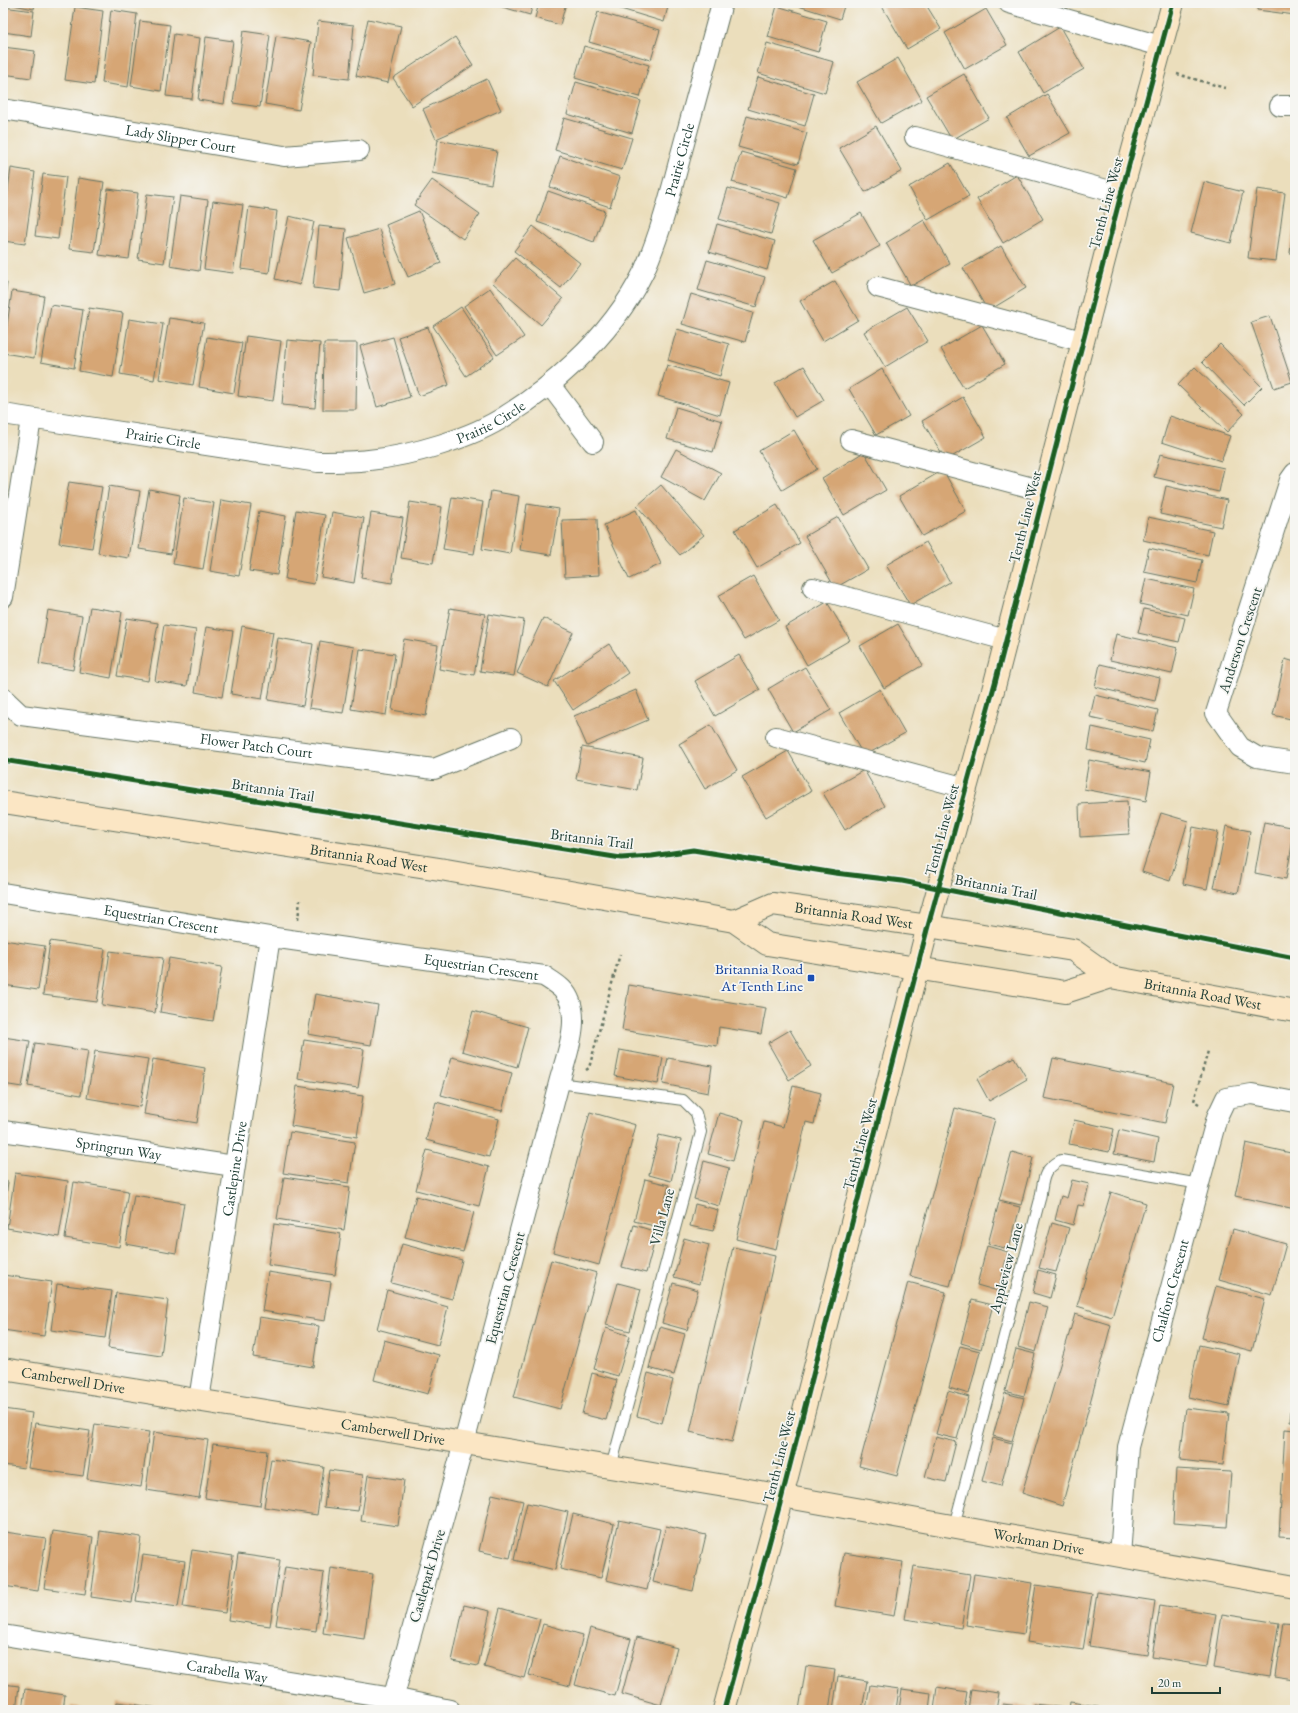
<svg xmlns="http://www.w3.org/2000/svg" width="1298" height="1713" font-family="'EB Garamond',serif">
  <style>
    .building { fill: #d6a674 }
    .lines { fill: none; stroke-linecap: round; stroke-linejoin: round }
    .lane-casing { stroke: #667564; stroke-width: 12 }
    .street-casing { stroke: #667564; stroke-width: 22 }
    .secondary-casing { stroke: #667564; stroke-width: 24 }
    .path { stroke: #667564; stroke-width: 2.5; stroke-dasharray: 3 3; stroke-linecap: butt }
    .lane { stroke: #fff; stroke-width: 10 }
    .street { stroke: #fff; stroke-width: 20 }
    .secondary { stroke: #fbe6c4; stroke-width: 22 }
    .cycleway-casing { stroke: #f6f6f2; stroke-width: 8 }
    .cycleway { stroke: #1b5e20; stroke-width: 5 }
    .transit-dot { fill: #1a4fb4; stroke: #f6f6f2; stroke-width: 1.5 }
    .labels { text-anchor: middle; stroke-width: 3.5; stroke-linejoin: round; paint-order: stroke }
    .street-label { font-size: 15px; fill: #1f3d34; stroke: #f6f6f2 }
    .transit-label { font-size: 15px; fill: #164399; stroke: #f6f6f2; text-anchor: end }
  </style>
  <rect width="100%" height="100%" fill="#f6f6f2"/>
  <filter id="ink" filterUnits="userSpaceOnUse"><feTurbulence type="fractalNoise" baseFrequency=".025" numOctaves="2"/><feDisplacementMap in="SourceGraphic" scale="8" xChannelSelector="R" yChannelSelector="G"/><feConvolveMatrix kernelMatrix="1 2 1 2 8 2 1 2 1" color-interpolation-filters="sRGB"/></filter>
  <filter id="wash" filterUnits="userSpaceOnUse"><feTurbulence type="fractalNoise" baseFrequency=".012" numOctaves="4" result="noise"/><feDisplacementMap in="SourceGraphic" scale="16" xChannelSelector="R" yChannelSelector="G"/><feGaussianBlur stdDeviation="0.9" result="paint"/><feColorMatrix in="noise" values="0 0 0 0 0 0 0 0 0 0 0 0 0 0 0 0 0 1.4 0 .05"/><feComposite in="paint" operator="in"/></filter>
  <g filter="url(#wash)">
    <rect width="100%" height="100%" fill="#ebdebc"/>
    <g id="blocks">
      <!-- building -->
      <path class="building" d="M3 3H35L34 9Z
        M500 3H533L530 15 499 6Z
        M539 3H566L560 25 535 18Z
        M601 3H669L664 22Z
        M789 3H845L840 19Z
        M880 3H925L941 29 907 49Z
        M1063 3H1074L1066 8Z
        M1258 3H1295V15L1257 10Z
        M777 6 827 21 818 52 768 37Z
        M3 7 34 11 31 36 3 32Z
        M75 7 103 11 94 84 65 80Z
        M986 9 1007 45 965 69 945 33Z
        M111 10 137 14 128 87 102 83Z
        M598 12 660 30 651 60 589 42Z
        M368 19 401 26 388 83 356 76Z
        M140 21 170 25 161 91 131 86Z
        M318 21 354 25 349 79 313 75Z
        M1060 27 1084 69 1043 93 1019 52Z
        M243 31 270 35 260 107 233 103Z
        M174 34 200 38 192 99 166 96Z
        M276 36 311 42 299 110 265 104Z
        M206 37 233 41 224 104 198 100Z
        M455 37 473 65 412 106 393 78Z
        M767 43 834 62 825 93 758 73Z
        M584 46 649 65 640 97 575 78Z
        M3 47 35 51 31 78 3 74Z
        M898 58 922 100 881 123 857 82Z
        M964 74 989 118 952 140 926 96Z
        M758 77 814 94 805 126 748 109Z
        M487 79 501 110 436 139 423 109Z
        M576 82 641 101 632 133 567 114Z
        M1047 94 1070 133 1029 156 1007 118Z
        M747 116 807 133 798 164 738 147Z
        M564 118 632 138 622 170 555 150Z
        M876 126 902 171 865 192 839 148Z
        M438 140 497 151 491 184 432 173Z
        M741 152 797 168 788 198 732 182Z
        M560 156 620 177 610 207 550 187Z
        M950 163 969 196 928 220 909 187Z
        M11 168 35 172 25 244 3 241V226Z
        M43 174 66 177 58 239 35 236Z
        M1017 175 1043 219 1003 243 977 199Z
        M78 178 104 182 94 252 69 249Z
        M432 180 480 214 463 239 414 205Z
        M1204 182 1243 192 1231 243 1191 233Z
        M728 188 780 203 771 234 719 219Z
        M108 189 138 193 129 259 99 255Z
        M1257 189 1285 193 1276 261 1248 258Z
        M548 191 605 211 594 242 537 222Z
        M147 194 173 197 164 263 138 259Z
        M180 196 208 200 199 271 170 266Z
        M213 201 243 205 233 273 204 269Z
        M249 207 277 211 269 273 241 269Z
        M419 211 441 263 408 277 386 225Z
        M861 213 880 246 832 273 813 240Z
        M289 216 314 222 300 285 275 279Z
        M924 220 950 264 911 286 886 243Z
        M1294 220H1295V253H1290Z
        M717 224 775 241 767 270 709 252Z
        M319 226 346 229 340 291 313 288Z
        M533 226 580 263 561 288 514 251Z
        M379 229 395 284 364 293 348 238Z
        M1001 246 1026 288 988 311 963 268Z
        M515 258 563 299 541 325 493 283Z
        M707 260 765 277 756 307 698 290Z
        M835 281 858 320 823 341 800 301Z
        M3 283H7L4 303H3Z
        M490 288 524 337 497 355 464 306Z
        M12 291 44 296 34 358 3 353Z
        M691 294 753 313 745 342 682 324Z
        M51 305 83 310 74 368 41 362Z
        M461 307 494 357 466 376 433 326Z
        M907 307 928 341 885 367 864 332Z
        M89 308 123 313 113 377 79 371Z
        M1270 316 1292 382 1274 388 1251 322Z
        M169 318 204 323 193 385 159 379Z
        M129 319 163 324 154 380 120 374Z
        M982 325 1005 364 964 388 941 349Z
        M428 327 449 385 419 396 398 337Z
        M677 329 729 344 720 376 668 360Z
        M246 336 281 341 273 401 238 396Z
        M207 337 242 343 234 393 199 387Z
        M393 337 410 397 377 407 360 346Z
        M287 340 320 343 315 408 282 405Z
        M324 343H357L356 410H323Z
        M1220 344 1262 387 1244 405 1202 362Z
        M667 365 729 383 720 415 658 396Z
        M804 366 824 400 795 417 775 383Z
        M1195 367 1244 414 1227 432 1178 385Z
        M882 369 909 416 876 435 849 389Z
        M963 397 986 437 946 460 922 421Z
        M676 407 722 421 713 452 667 439Z
        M1170 416 1230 436 1221 461 1162 442Z
        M794 430 817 469 782 490 759 451Z
        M676 449 721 473 705 501 661 477Z
        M864 452 886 490 844 515 822 478Z
        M1160 454 1224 468 1219 492 1154 477Z
        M943 470 966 511 922 536 899 496Z
        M69 482 102 487 92 548 59 543Z
        M661 485 704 535 680 555 637 506Z
        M109 486 140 491 129 558 98 553Z
        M1166 486 1227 500 1221 527 1160 514Z
        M149 489 180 495 171 554 139 549Z
        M491 491 519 496 510 554 482 549Z
        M452 497 483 502 474 554 443 549Z
        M184 498 214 503 203 569 173 564Z
        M221 500 251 505 239 576 210 571Z
        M410 502 442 507 433 563 401 558Z
        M527 504 559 509 551 555 520 550Z
        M777 505 800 543 757 568 735 530Z
        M296 510 325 515 314 584 285 579Z
        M636 510 661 564 629 579 604 525Z
        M259 511 286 516 277 575 249 571Z
        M332 512 364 518 354 583 321 577Z
        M371 513 403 518 392 583 361 578Z
        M838 517 868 569 835 588 805 536Z
        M1148 517 1213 531 1208 555 1143 540Z
        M597 519 599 575 565 577 562 520Z
        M926 542 950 582 910 605 886 565Z
        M1149 548 1202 560 1197 583 1144 572Z
        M753 576 779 620 744 640 718 596Z
        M1146 579 1194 589 1188 615 1140 604Z
        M827 602 850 640 807 665 785 627Z
        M90 607 122 612 111 678 79 672Z
        M450 608 485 614 474 675 439 669Z
        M1144 609 1185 618 1179 642 1138 633Z
        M48 610 82 616 73 670 39 664Z
        M489 614 524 620 514 676 480 671Z
        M127 618 158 623 148 681 117 676Z
        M543 618 573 632 548 687 517 673Z
        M898 624 923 665 884 688 860 646Z
        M164 625 196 630 187 686 155 681Z
        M242 626 273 632 262 699 231 694Z
        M206 627 233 631 222 697 195 692Z
        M1116 634 1178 648 1172 674 1110 660Z
        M278 638 313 644 303 706 268 700Z
        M404 639 438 645 426 716 392 710Z
        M320 641 354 647 343 713 309 708Z
        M609 644 628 673 573 710 554 681Z
        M360 649 395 654 386 715 351 709Z
        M739 655 760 690 715 716 695 681Z
        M1285 659 1295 662V720L1273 715Z
        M1100 664 1160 678 1155 701 1095 687Z
        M805 667 831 710 793 732 768 689Z
        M880 689 905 733 864 756 839 713Z
        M636 690 648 720 587 746 574 716Z
        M1095 695 1158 710 1153 731 1090 717Z
        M711 725 737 770 705 789 679 744Z
        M1092 727 1150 740 1145 763 1088 750Z
        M582 747 643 758 637 790 576 779Z
        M788 751 811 791 766 817 742 777Z
        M1089 760 1151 772 1146 801 1084 789Z
        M864 770 885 806 845 830 823 793Z
        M1127 801 1129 834 1080 837 1079 804Z
        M1161 813 1188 821 1170 881 1142 872Z
        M1264 822 1295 828 1286 879 1255 873Z
        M1226 826 1250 831 1238 893 1214 888Z
        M1193 827 1218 832 1207 889 1183 884Z
        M1294 863H1295V888L1290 887Z
        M3 940 45 946 38 990 3 985Z
        M50 941 105 949 97 1002 43 995Z
        M110 951 163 958 155 1013 102 1005Z
        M169 958 222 967 213 1021 160 1012Z
        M629 985 766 1008 761 1034 719 1027 717 1046 622 1030Z
        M315 994 378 1005 371 1045 308 1034Z
        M473 1011 528 1027 517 1067 462 1051Z
        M790 1030 811 1066 789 1080 768 1043Z
        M3 1037 30 1041 22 1087 3 1084Z
        M304 1040 364 1049 358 1088 298 1079Z
        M35 1043 88 1051 81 1095 28 1086Z
        M620 1050 663 1058 658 1084 615 1076Z
        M95 1051 148 1059 140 1107 87 1098Z
        M452 1057 512 1073 502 1111 441 1095Z
        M1014 1057 1027 1079 989 1101 977 1079Z
        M668 1058 712 1066 708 1093 663 1084Z
        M1053 1058 1173 1083 1165 1123 1044 1098Z
        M153 1059 205 1068 197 1123 144 1114Z
        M297 1086 363 1096 357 1137 291 1126Z
        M793 1086 821 1093 814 1124 806 1122 776 1249 736 1239 764 1122 783 1127Z
        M436 1102 499 1119 489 1157 426 1140Z
        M955 1108 995 1119 950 1286 910 1276Z
        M590 1112 636 1125 599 1265 553 1252Z
        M719 1113 744 1120 733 1161 708 1154Z
        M1074 1120 1114 1129 1109 1152 1069 1144Z
        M1119 1130 1158 1139 1154 1162 1114 1154Z
        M290 1132 355 1142 349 1183 283 1173Z
        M659 1135 681 1140 671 1181 649 1175Z
        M1246 1143 1295 1154V1209L1235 1196Z
        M427 1150 489 1167 479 1206 416 1190Z
        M1012 1152 1033 1158 1021 1205 999 1200Z
        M704 1161 729 1168 719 1206 694 1199Z
        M15 1173 68 1181 59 1237 7 1228Z
        M284 1177 350 1187 344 1230 277 1219Z
        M645 1179 669 1185 658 1227 634 1221Z
        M1072 1180 1089 1184 1084 1206 1078 1205 1073 1225 1055 1220 1061 1196 1067 1198Z
        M3 1181 8 1182 4 1211H3Z
        M74 1182 128 1191 119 1247 65 1238Z
        M1111 1192 1146 1203 1112 1317 1077 1306Z
        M134 1195 184 1203 176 1253 126 1244Z
        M416 1196 474 1212 463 1252 405 1237Z
        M999 1202 1020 1207 1009 1249 988 1244Z
        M695 1204 718 1210 713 1231 690 1226Z
        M1052 1223 1069 1228 1056 1272 1039 1268Z
        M274 1224 341 1234 335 1275 268 1265Z
        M634 1225 657 1232 646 1273 622 1267Z
        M1233 1229 1286 1244 1272 1295 1219 1280Z
        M684 1238 709 1245 699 1284 674 1277Z
        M402 1244 462 1260 452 1299 391 1283Z
        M987 1246 1008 1252 998 1291 977 1285Z
        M733 1247 775 1256 732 1442 690 1432Z
        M551 1260 597 1273 560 1409 514 1397Z
        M1038 1270 1056 1275 1050 1298 1033 1293Z
        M268 1272 331 1282 325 1321 262 1311Z
        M3 1275 52 1282 44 1336 3 1330Z
        M908 1282 946 1292 897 1476 859 1466Z
        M618 1283 641 1289 630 1331 606 1325Z
        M673 1283 698 1290 687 1330 662 1323Z
        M57 1284 112 1291 105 1338 51 1330Z
        M1216 1286 1265 1299 1252 1351 1202 1338Z
        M387 1290 448 1307 438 1345 377 1329Z
        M116 1293 168 1300 161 1356 108 1348Z
        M972 1300 993 1305 981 1349 961 1343Z
        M1029 1302 1048 1307 1036 1352 1018 1347Z
        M1075 1314 1111 1325 1062 1506 1022 1493Z
        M259 1317 319 1326 313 1367 253 1357Z
        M660 1327 685 1334 674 1375 649 1368Z
        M606 1328 630 1336 618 1376 594 1369Z
        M384 1340 439 1355 428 1394 374 1380Z
        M1199 1345 1240 1354 1229 1406 1188 1397Z
        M960 1346 980 1351 969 1394 949 1388Z
        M1016 1349 1035 1354 1024 1396 1005 1391Z
        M592 1373 617 1380 606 1420 582 1414Z
        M648 1373 673 1380 662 1423 637 1416Z
        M1294 1377H1295V1422H1290Z
        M948 1391 969 1397 957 1439 936 1434Z
        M1005 1393 1024 1398 1012 1441 993 1436Z
        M1186 1408 1229 1413 1223 1465 1180 1460Z
        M3 1409 32 1413 24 1468 3 1465Z
        M35 1423 90 1431 83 1476 28 1468Z
        M95 1424 149 1432 141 1487 87 1479Z
        M1285 1429 1295 1430V1538L1279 1537Z
        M154 1432 208 1440 199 1498 146 1490Z
        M936 1437 956 1442 946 1482 925 1477Z
        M993 1438 1012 1443 1001 1486 982 1481Z
        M213 1444 267 1451 260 1506 205 1498Z
        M271 1459 324 1467 317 1515 264 1507Z
        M1176 1469 1231 1472 1227 1527 1173 1523Z
        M329 1470 363 1475 358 1511 324 1507Z
        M368 1475 404 1480 398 1526 361 1521Z
        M492 1494 523 1501 510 1558 479 1551Z
        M527 1503 568 1512 555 1570 514 1560Z
        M573 1514 614 1524 601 1578 560 1569Z
        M619 1520 660 1529 647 1590 606 1580Z
        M666 1526 706 1535 693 1591 653 1582Z
        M53 1531 93 1537 85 1594 44 1588Z
        M100 1531 141 1537 132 1603 91 1597Z
        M5 1532 46 1538 38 1591 3 1586V1545Z
        M192 1550 233 1556 225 1613 183 1607Z
        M844 1553 903 1562 894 1616 835 1606Z
        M238 1554 280 1560 270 1626 228 1620Z
        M143 1555 185 1561 178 1607 136 1601Z
        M914 1566 970 1575 961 1628 905 1619Z
        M285 1567 324 1573 316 1631 276 1625Z
        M331 1568 373 1574 364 1639 323 1633Z
        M974 1574 1032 1583 1024 1634 966 1625Z
        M1036 1585 1092 1594 1083 1650 1027 1642Z
        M1097 1592 1155 1601 1147 1655 1089 1646Z
        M464 1605 490 1611 478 1666 452 1661Z
        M1160 1605 1216 1614 1207 1666 1152 1657Z
        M500 1608 540 1619 524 1678 484 1667Z
        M1222 1614 1279 1623 1270 1677 1214 1668Z
        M1283 1622 1295 1623V1680L1275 1677Z
        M543 1624 583 1635 570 1686 529 1675Z
        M590 1628 631 1639 615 1696 575 1685Z
        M637 1637 677 1648 661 1705 622 1694Z
        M806 1666 835 1670 829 1710H799Z
        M838 1676 867 1681 862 1710H833Z
        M3 1684 19 1686 16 1710H3Z
        M870 1685 899 1689 896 1710H866Z
        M937 1687 967 1692 964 1710H934Z
        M25 1689 65 1695 63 1710H22Z
        M902 1689 931 1693 929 1710H899Z
        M971 1689 999 1693 996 1710H968Z
        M117 1702 159 1708 158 1710H116Z
        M1070 1702 1098 1706 1097 1710H1069Z
        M1003 1704 1032 1708V1710H1002Z
        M1034 1704 1066 1708V1710H1033Z
        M71 1706 92 1709V1710H70Z"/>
    </g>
  </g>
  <g filter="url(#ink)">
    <use href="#blocks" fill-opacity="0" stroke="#667564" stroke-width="1"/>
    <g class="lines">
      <!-- lane casing -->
      <g class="lane-casing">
        <path id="lane" d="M559 1083 683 1100 696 1113 701 1132 611 1467
          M954 1526 1040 1199C1044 1179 1041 1171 1061 1160L1200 1184"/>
      </g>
      <!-- street casing -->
      <g class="street-casing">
        <g id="street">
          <path d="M1009 3 1161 46"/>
          <path d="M1280 106H1295"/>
          <path id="s1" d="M3 109 284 156 359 150"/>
          <path d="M915 137 1121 194"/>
          <path d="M878 287 1082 341"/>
          <path d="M550 385 593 442"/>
          <path id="s2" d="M3 414 318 462C335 462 352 462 369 460 410 456 473 438 507 415 531 400 554 382 574 363 602 337 627 306 644 271 660 235 670 196 680 158 694 106 708 55 722 3"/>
          <path d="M851 440 1044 491"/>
          <path d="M1295 473 1290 480 1216 713 1240 747 1257 757 1295 763"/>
          <path d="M813 588 1006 640"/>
          <path d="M3 597 31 419"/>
          <path id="s3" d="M3 698 21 715 434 769 511 738"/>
          <path d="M776 737 966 788"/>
          <path id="s4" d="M3 893 270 937 544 976C550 980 557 984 562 989 585 1012 566 1056 559 1083L464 1443 390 1710"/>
          <path id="s5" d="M3 1131 234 1166"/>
          <path id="s6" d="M199 1400 270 937"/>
          <path id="s7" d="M1120 1556 1128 1447 1217 1117 1226 1098 1252 1094 1295 1102"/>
          <path id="s8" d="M3 1635 393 1698 450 1710"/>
        </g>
      </g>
      <!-- secondary casing -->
      <g class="secondary-casing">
        <g id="secondary">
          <path id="s9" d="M3 802 446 870 734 921 767 944 1065 992 1111 977"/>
          <path id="s10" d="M734 921 773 904 928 926 1073 950 1111 977 1295 1011"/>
          <path id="s11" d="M3 1369 464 1443 743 1489 1295 1587"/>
          <path d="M724 1710 782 1496 928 926 995 683 1121 194 1173 3"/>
        </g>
      </g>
      <!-- path -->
      <path class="path" d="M1177 74 1225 88
        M298 920 300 900
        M586 1070 589 1068 620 954
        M1199 1104 1194 1101 1208 1051"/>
      <!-- lane -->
      <use href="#lane" class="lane"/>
      <!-- street -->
      <use href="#street" class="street"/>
      <!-- secondary -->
      <use href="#secondary" class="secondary"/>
      <!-- cycleway casing -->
      <g class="cycleway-casing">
        <path id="cycleway" d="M3 760 621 858 652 856 693 850 835 873 902 881 1295 958
          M724 1710 782 1496 928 926 995 683 1121 194 1173 3"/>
      </g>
      <!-- cycleway -->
      <use href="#cycleway" class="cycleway"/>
    </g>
  </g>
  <!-- markers -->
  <rect class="transit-dot" x="807" y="974" width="8" height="8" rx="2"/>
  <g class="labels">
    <!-- street labels -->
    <g class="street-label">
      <text dy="5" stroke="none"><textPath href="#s1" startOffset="180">Lady Slipper Court</textPath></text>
      <text dy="5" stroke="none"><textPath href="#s2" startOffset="834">Prairie Circle</textPath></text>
      <text transform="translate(1106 203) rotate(-75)" y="5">Tenth Line West</text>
      <text dy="5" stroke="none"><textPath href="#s2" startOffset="498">Prairie Circle</textPath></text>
      <text dy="5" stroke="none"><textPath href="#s2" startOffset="162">Prairie Circle</textPath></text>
      <text transform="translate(1025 517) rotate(-76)" y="5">Tenth Line West</text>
      <text transform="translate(1240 640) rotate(-72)" y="5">Anderson Crescent</text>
      <text dy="5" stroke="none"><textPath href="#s3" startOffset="262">Flower Patch Court</textPath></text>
      <text transform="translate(273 790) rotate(9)" y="5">Britannia Trail</text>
      <text transform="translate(942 830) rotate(-75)" y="5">Tenth Line West</text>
      <text transform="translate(592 839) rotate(7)" y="5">Britannia Trail</text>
      <text dy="5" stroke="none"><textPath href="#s9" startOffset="370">Britannia Road West</textPath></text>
      <text transform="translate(996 887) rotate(11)" y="5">Britannia Trail</text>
      <text dy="5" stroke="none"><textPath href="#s10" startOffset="124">Britannia Road West</textPath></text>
      <text dy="5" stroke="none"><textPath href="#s4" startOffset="160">Equestrian Crescent</textPath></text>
      <text dy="5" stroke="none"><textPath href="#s4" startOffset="484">Equestrian Crescent</textPath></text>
      <text dy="5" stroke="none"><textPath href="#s10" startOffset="486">Britannia Road West</textPath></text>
      <text transform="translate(860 1144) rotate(-75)" y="5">Tenth Line West</text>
      <text dy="5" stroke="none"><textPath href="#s5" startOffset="117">Springrun Way</textPath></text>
      <text dy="5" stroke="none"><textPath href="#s6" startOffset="234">Castlepine Drive</textPath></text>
      <text transform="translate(662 1217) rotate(-75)" y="5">Villa Lane</text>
      <text transform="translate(1006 1268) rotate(-75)" y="5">Appleview Lane</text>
      <text transform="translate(505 1288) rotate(-75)" y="5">Equestrian Crescent</text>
      <text dy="5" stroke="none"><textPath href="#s7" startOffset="271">Chalfont Crescent</textPath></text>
      <text dy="5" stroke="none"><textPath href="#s11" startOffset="71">Camberwell Drive</textPath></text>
      <text dy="5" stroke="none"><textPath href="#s11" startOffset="395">Camberwell Drive</textPath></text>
      <text transform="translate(779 1457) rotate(-76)" y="5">Tenth Line West</text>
      <text dy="5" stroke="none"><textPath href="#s11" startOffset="1050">Workman Drive</textPath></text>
      <text transform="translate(427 1576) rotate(-74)" y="5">Castlepark Drive</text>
      <text dy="5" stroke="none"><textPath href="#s8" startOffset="227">Carabella Way</textPath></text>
    </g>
    <!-- transit labels -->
    <g class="transit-label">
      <text x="803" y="974">Britannia Road<tspan x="803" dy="17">At Tenth Line</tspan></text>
    </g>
  </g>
  <!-- margin -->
  <rect width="1298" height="1713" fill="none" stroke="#f6f6f2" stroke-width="16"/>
  <!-- scale -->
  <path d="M1152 1687v6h68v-6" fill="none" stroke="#1f3d34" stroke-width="2"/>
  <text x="1158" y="1687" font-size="12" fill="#1f3d34" stroke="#f6f6f2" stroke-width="3" paint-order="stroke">20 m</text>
</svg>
